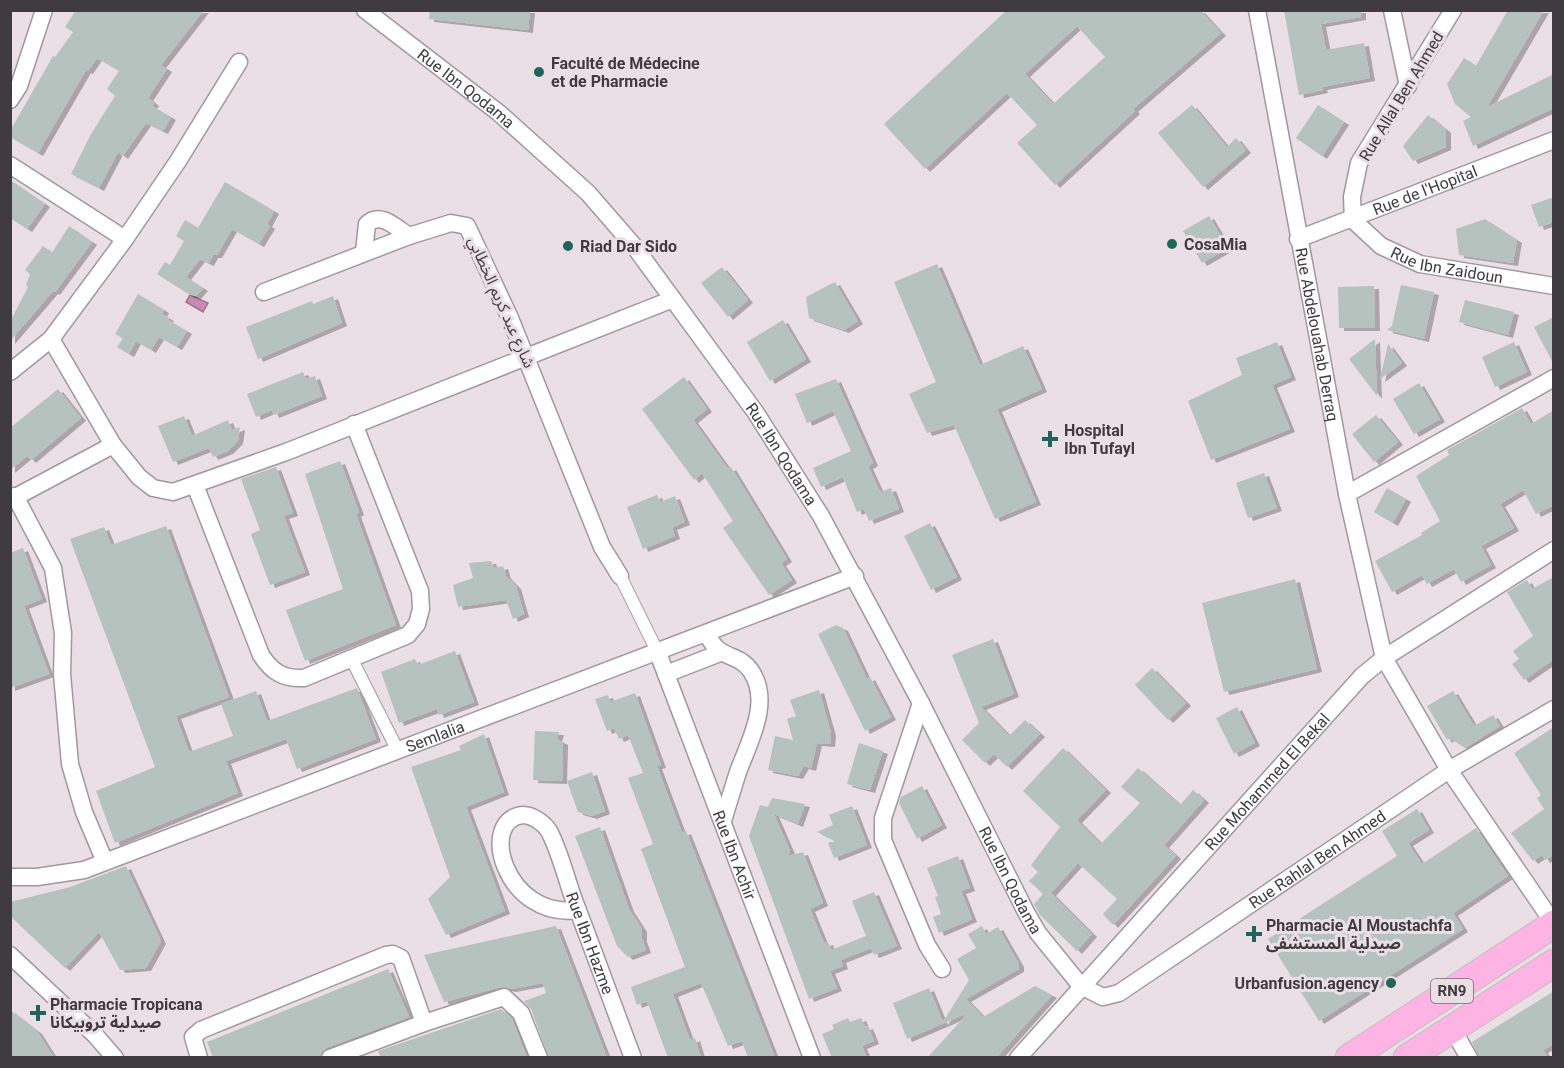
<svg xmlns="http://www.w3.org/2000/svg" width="1564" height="1068" font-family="Roboto,'Noto Sans Arabic',sans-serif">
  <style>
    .water { fill: #c989b0; stroke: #a0728e; stroke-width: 1.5 }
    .building { fill: #b5c2be; fill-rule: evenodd; filter: url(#shadow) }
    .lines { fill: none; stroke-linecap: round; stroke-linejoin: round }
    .pedestrian-casing { stroke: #a1979d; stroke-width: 14 }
    .minor-casing { stroke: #a1979d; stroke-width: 19 }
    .primary-casing { stroke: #c2c0c1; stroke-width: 29 }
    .pedestrian { stroke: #fff; stroke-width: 12 }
    .minor { stroke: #fff; stroke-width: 16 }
    .primary { stroke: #fdb3e3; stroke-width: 27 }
    .poi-dot { fill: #206557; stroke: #eadfe5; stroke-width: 2 }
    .labels { text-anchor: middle; stroke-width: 6; stroke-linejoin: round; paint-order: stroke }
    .shield { fill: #eadfe5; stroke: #736c70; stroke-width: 1.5 }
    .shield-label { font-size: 15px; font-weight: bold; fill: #403b3e }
    .poi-label { font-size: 16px; font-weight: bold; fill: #403b3e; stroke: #eadfe5; text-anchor: start }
    .street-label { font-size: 16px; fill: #403b3e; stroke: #eadfe5 }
  </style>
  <defs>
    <filter id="shadow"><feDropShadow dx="5" dy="3" stdDeviation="0" flood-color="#0004"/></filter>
  </defs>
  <rect width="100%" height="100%" fill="#eadfe5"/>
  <!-- water -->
  <path class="water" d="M190 295 208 303 203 312 186 302Z"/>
  <!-- building -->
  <path class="building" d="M76 10H204L161 65 167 69 148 98 154 103 152 106 171 117 163 131 146 123 123 156 118 152 99 188 71 174 91 134 115 96 107 89 119 71 97 58 88 71 86 70 38 153 10 137V131L53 56 55 57 73 32 65 27Z
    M430 10H530L528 30 429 19Z
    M1007 10H1200L1221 33 1133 109 1135 111 1055 185 1017 143 1037 125 1007 93 925 169 884 124ZM1077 26 1105 57 1053 104 1025 74Z
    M1284 10H1361V17L1321 24 1326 50 1364 43 1370 78 1322 87 1323 90 1299 95Z
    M1508 10H1544L1487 107 1554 74V108L1473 146 1463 121 1471 117 1455 104 1447 84 1464 58 1476 66Z
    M1192 105 1227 147 1236 138 1246 150 1203 187 1158 133Z
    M1318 105 1344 122 1322 156 1296 138Z
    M1428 115 1446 130V147L1413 161 1403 146Z
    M10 180 45 204 27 229 10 218Z
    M225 182 274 211 267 224 270 226 259 244 232 229 217 255H213L209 263 200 259 186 277 203 288 196 296 190 295 157 274 165 262 170 265 184 241 176 236 185 220 198 228Z
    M1554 197V222L1539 227 1531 205Z
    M1209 216 1228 248 1202 263 1183 231Z
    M1485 219 1517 240 1513 263 1459 255 1456 229Z
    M69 226 92 242 55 292 53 291 10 341V322L28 287 26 285 30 274 25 270 43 246 52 253Z
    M937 264 980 365 1023 346 1042 389 997 409 1036 502 995 519 954 425 927 433 909 394 936 382 894 282Z
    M722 267 748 300 728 317 701 283Z
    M835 282 858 321 844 330 809 318 806 297Z
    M1401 285 1434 292 1424 339 1387 330 1392 326Z
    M1374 286 1375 328H1339L1338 287Z
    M138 294 164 310 162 314 169 318 168 320 187 331 177 347 159 337 151 350 136 341 129 354 117 347 123 338 115 334Z
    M333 296 342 323 258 359 246 327 312 301 313 304Z
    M1465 300 1514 312 1508 335 1459 322Z
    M1554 317V365L1534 327Z
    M783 320 806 359 770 381 747 342Z
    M1375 339 1377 396 1349 359Z
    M1277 342 1291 377 1272 385 1290 429 1211 460 1188 401 1242 375 1236 358Z
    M1514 342 1527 372 1495 387 1482 357Z
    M1388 344 1402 363 1380 379Z
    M303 372 306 379 315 376 322 396 274 415 272 410 256 417 247 394Z
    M684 377 707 409 693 420 728 469 731 467 787 559 781 563 792 580 769 595 723 528 733 521 702 473 694 480 642 409Z
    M836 379 873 463 868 466 880 492 891 488 899 509 869 521 864 509 857 512 843 477 821 487 813 468 851 451 833 411 807 423 795 394Z
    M1419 383 1440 419 1414 434 1393 399Z
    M58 389 81 418 31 460 27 456 10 470V428Z
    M1522 408 1531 424 1554 410V505L1536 514 1523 490 1500 504 1514 528 1481 546 1491 565 1461 582 1454 569 1427 584 1422 575 1392 592 1375 561 1422 535 1421 533 1440 521 1416 476 1449 455 1447 450Z
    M1376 415 1398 442 1374 462 1352 434Z
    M184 416 192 436 228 420 232 430 240 427 238 441 228 451 213 457 209 448 173 462 158 426Z
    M340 461 359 512 356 514 396 625 305 661 286 610 343 589 305 474Z
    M276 467 293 513 284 516 305 572 270 585 251 534 260 530 241 479Z
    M1264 473 1277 508 1248 518 1236 483Z
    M1387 488 1406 499 1393 523 1374 512Z
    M657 495 660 502 675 496 685 522 672 527 675 536 643 549 627 507Z
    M930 523 957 577 931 590 904 536Z
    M166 526 229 697 176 716 189 752 233 736 221 704 256 691 267 721 357 688 376 739 297 769 286 739 226 761 238 793 115 843 96 791 155 767 70 539 104 527 111 545Z
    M23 548 42 599 24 606 49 674 10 688V553Z
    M491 561 494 568 503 566 506 576 516 586 524 614 513 619 506 600 458 607 453 585 473 578 469 563Z
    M1554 577V659L1524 680 1512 664 1519 659 1513 651 1533 636 1507 592 1527 580 1532 589Z
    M1295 579 1317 669 1224 692 1202 603Z
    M836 625 843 628 867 679 870 677 891 717 865 731 818 634Z
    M993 639 1014 694 981 707 1009 736 1025 720 1040 734 1007 767 994 754 985 763 962 740 979 723 952 655Z
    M455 651 474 702 439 715 437 709 399 723 381 672 415 659 418 665Z
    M1152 668 1186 703 1168 720 1135 685Z
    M819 690 831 733 830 744 817 743 811 768 804 766 798 776 768 770 775 736 793 740 787 719 796 716 790 700Z
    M1453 691 1474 726 1493 715 1500 726 1465 748 1450 738 1447 740 1427 706Z
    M635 693 661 765 657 766 682 833 686 831 775 1058H748L742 1041 728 1046 701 983 673 994 690 1040 695 1038 701 1058H668L647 1001 637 1005 631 987 685 967 641 849 653 844 628 778 643 773 628 735 619 739 614 728 607 731 595 699 608 695 610 702Z
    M1237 707 1255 743 1234 754 1216 718Z
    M1554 727V855L1545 860 1542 855 1533 861 1511 833 1544 809 1537 798 1541 795 1514 753Z
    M535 731 559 732 557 739 563 742 562 781 533 780Z
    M484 734 504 792 466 807 505 911 446 935 428 899 450 877 411 767 461 750 459 746Z
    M859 743 883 751 870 790 847 784Z
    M1063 748 1106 790 1077 820 1101 844 1140 803 1121 787 1138 768 1180 805 1193 790 1204 800 1164 845 1176 856 1113 925 1103 914 1117 899 1078 863 1051 893 1092 934 1077 951 1040 915 1034 904 1043 894 1029 881 1038 872 1031 865 1060 827 1023 791Z
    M592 772 605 811 592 816 578 812 567 781Z
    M922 786 942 825 917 839 899 803 901 797Z
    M772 798 805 804 798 824 774 814 790 851 788 856 803 852 823 903 810 909 824 943 828 942 831 950 866 936 852 901 874 892 897 946 874 955 871 948 841 960 843 966 830 971 837 988 809 999 749 836 760 805 768 807Z
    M852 806 867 845 834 858 828 843 836 841 817 832 833 825 829 815Z
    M1417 809 1429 830 1408 843 1422 864 1476 828 1508 876 1453 913 1463 929 1319 1021 1268 939 1397 856 1382 831Z
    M600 827 629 909 642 929V939L646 950 628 957 617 946 575 836Z
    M958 856 970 888 961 891 972 919 939 933 933 917 941 914 935 897 938 896 927 868Z
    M126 866 161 941 146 968 120 970 99 932 65 968 10 916V902L70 887Z
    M556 926 607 1058H549L531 1009 524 1001 546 993 543 983 511 989 501 987 444 1002 424 955Z
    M982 926 986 934 998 927 1019 964V969L966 999 983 1017 1035 986 1052 995 996 1058H927L968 1013 907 1039 893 1003 929 988 943 1022 969 980 957 959 976 948 968 934Z
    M388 969 409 1017 326 1048 320 1058H213L207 1042Z
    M1554 991V1044L1543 1050 1548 1058H1479L1472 1042Z
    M501 1009 512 1019 527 1058H381L378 1051Z
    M10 1010 37 1031 54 1058H10Z
    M848 1018 850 1022 861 1018 865 1027 868 1026 874 1041 862 1046 867 1058H832L822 1034 834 1029 832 1025Z"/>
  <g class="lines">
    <!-- pedestrian casing -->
    <g class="pedestrian-casing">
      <path id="pedestrian" d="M620 576 658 653
        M351 658 397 749"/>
    </g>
    <!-- minor casing -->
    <g class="minor-casing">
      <g id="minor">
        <path id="s1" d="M365 10 499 113 588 193 634 246 756 413 821 516 921 703 1026 912 1038 933 1081 986 1103 997 1119 993 1449 770 1554 709"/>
        <path id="s2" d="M1257 10 1347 494 1384 658 1449 770 1554 924"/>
        <path d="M1392 10 1408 86"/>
        <path id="s3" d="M1453 10 1359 163 1352 197 1353 220 1381 246 1420 264 1554 286"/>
        <path d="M10 100 19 86 44 10"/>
        <path d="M10 165 125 239"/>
        <path id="s4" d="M1298 239 1554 140"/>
        <path d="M364 252 367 224C381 211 396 228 409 236"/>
        <path d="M264 292 409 236 451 223 467 226 510 318 602 547 620 576"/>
        <path d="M51 339 113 445 139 477 153 488 173 492 286 452 673 299"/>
        <path d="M10 372 51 339 125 239 178 161 239 62"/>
        <path d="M195 485 261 655C272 672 283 679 304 678L408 635 417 624 421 609 420 591 354 424"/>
        <path d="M1347 494 1554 378"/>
        <path d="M15 496 53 568 63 633 62 674 70 764 84 812 105 862"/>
        <path d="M10 500 113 445"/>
        <path d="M707 634C720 662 737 651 751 671 772 702 749 742 738 772 733 788 728 804 723 821"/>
        <path id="s5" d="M658 653 812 1058"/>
        <path d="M666 674 720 653"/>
        <path d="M921 703 883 818V840L927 945 942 969"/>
        <path id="s6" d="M10 877H37L84 870 855 576"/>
        <path id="s7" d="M578 910C505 920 477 819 523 815 532 815 544 823 549 831 560 852 566 878 574 900 594 952 613 1005 633 1058"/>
        <path d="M10 955 95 1035 115 1058"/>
        <path d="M1452 1028 1469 1058"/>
        <path d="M199 1058 193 1037 201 1030 386 955 393 954 401 958 424 1023"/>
        <path d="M330 1058 424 1023 504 997 521 1013 539 1058"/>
        <path id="s8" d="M1018 1058 1362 676 1384 658 1554 550"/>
      </g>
    </g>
    <!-- primary casing -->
    <g class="primary-casing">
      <path id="primary" d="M1349 1058 1554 924
        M1407 1058 1554 963"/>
    </g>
    <!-- pedestrian -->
    <use href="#pedestrian" class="pedestrian"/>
    <!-- minor -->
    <use href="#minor" class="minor"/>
    <!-- primary -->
    <use href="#primary" class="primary"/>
  </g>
  <!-- markers -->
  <g class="poi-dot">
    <circle cx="539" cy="72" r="6"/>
    <circle cx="1172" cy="244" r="6"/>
    <circle cx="568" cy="246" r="6"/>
    <path d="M1047 430h6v6h6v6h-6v6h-6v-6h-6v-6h6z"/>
    <path d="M1251 925h6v6h6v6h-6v6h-6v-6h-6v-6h6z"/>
    <circle cx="1391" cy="983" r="6"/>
    <path d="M35 1004h6v6h6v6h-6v6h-6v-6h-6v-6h6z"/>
  </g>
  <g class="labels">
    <!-- shield labels -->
    <rect class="shield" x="1431" y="979" width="42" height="24" rx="4.5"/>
    <g class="shield-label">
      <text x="1452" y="996">RN9</text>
    </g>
    <!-- poi labels -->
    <g class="poi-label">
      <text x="551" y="69">Faculté de Médecine<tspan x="551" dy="18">et de Pharmacie</tspan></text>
      <text x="1184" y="250">CosaMia</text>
      <text x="580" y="252">Riad Dar Sido</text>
      <text x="1064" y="436">Hospital<tspan x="1064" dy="18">Ibn Tufayl</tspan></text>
      <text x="1266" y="931">Pharmacie Al Moustachfa<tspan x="1266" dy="18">صيدلية المستشفى</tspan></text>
      <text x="1379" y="989" text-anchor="end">Urbanfusion.agency</text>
      <text x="50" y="1010">Pharmacie Tropicana<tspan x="50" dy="18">صيدلية تروبيكانا</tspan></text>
    </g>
    <!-- street labels -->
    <g class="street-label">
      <text dy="6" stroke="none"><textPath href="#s1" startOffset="128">Rue Ibn Qodama</textPath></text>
      <text transform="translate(1401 96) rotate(-59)" y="6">Rue Allal Ben Ahmed</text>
      <text dy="6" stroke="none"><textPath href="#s4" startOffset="136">Rue de l'Hopital</textPath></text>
      <text dy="6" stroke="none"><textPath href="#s3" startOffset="345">Rue Ibn Zaidoun</textPath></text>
      <text transform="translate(502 302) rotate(66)" y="6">شارع عبد كريم الخطابي</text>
      <text dy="6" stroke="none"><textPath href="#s2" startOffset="330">Rue Abdelouahab Derraq</textPath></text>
      <text dy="6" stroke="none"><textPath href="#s1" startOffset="614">Rue Ibn Qodama</textPath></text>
      <text dy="6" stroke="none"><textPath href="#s6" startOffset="450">Semlalia</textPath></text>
      <text dy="6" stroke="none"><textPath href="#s8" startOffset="372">Rue Mohammed El Bekal</textPath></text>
      <text dy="6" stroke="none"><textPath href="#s5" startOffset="216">Rue Ibn Achir</textPath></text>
      <text dy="6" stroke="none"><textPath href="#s1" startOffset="1506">Rue Rahlal Ben Ahmed</textPath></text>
      <text dy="6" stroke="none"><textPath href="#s1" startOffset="1098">Rue Ibn Qodama</textPath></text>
      <text dy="6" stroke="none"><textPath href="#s7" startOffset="306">Rue Ibn Hazme</textPath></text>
    </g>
  </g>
  <!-- border -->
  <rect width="1564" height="1068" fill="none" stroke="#403b3e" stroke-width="24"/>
</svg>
